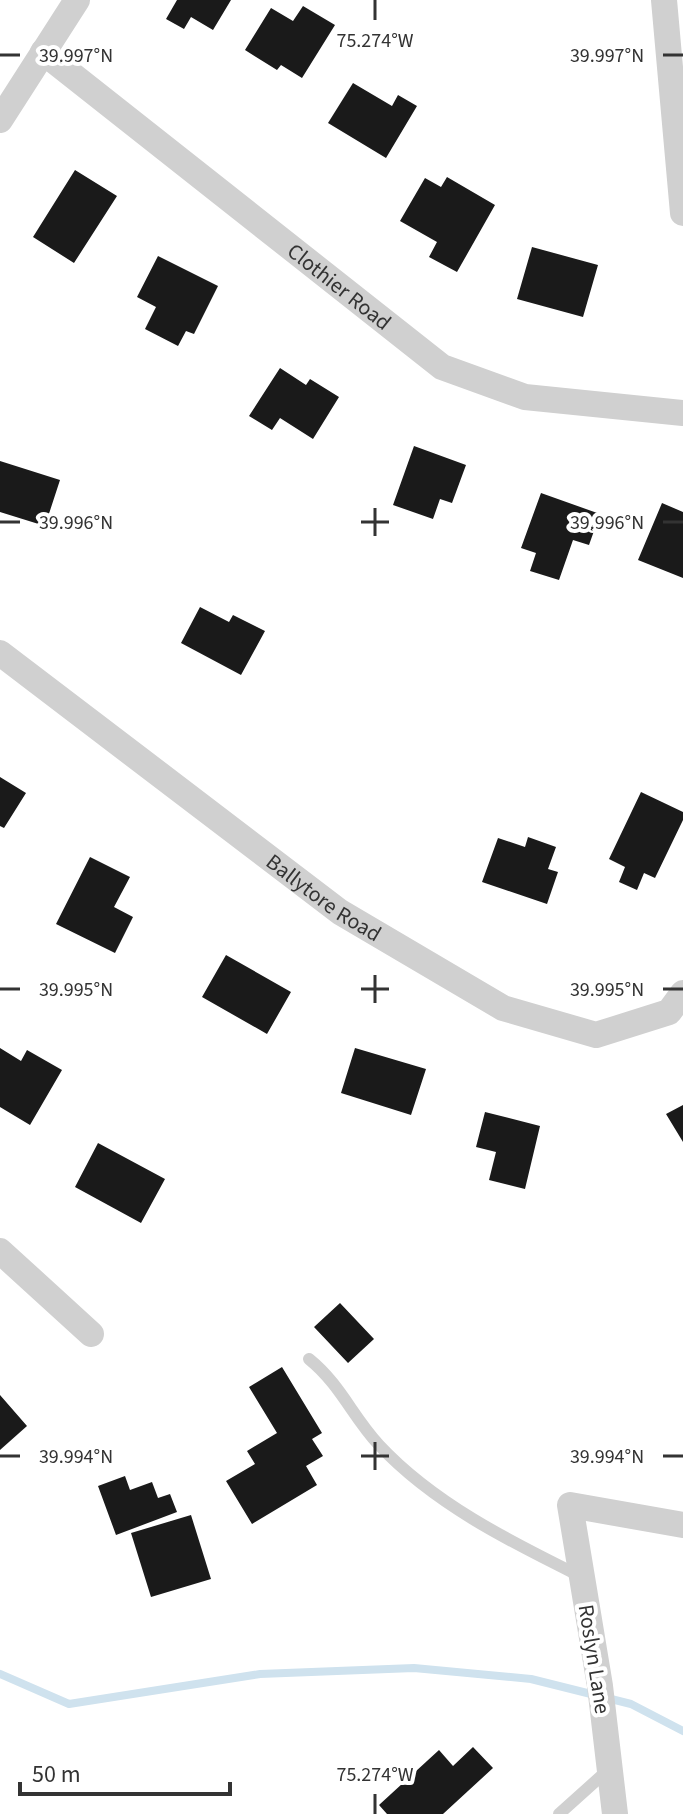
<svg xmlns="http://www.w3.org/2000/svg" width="683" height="1814" font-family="'Source Sans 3',sans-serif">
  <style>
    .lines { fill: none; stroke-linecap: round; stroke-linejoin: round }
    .stream { stroke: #cfe2ee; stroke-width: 8 }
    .building { fill: #1a1a1a }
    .service { stroke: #d0d0d0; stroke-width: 12 }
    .minor { stroke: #d0d0d0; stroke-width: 26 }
    .ticks { fill: none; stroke: #333; stroke-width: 3 }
    .labels { text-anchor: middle; stroke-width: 8; stroke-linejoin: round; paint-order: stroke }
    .street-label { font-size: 22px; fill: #333; stroke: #fff }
    .ticks-label { font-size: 20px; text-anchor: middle; fill: #333; stroke: #fff; stroke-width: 8; stroke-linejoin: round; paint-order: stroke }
  </style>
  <rect width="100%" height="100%" fill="#fff"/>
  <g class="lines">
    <!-- stream -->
    <path class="stream" d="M0 1674 69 1704 260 1674 414 1668 531 1679 631 1704 683 1731"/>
  </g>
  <!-- building -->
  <path class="building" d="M177 0H231L213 30 191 17 184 29 166 19Z
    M303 6 335 25 302 78 281 65 277 70 245 50 271 8 293 21Z
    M353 83 392 106 398 95 417 106 386 158 328 123Z
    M75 170 117 196 74 263 33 237Z
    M447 177 495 205 457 272 429 257 437 242 400 221 425 178 441 187Z
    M532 247 598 265 583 317 517 299Z
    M158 256 218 286 194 334 186 331 178 346 145 329 156 307 137 297Z
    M280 368 306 385 310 379 339 397 313 439 280 418 272 430 249 416Z
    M414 446 466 465 452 503 440 499 433 519 393 505Z
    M0 461 60 480 45 526 0 512Z
    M541 493 600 514 589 545 573 540 559 580 530 571 536 553 521 548Z
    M662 503 683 512V578L638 560Z
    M200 607 229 622 233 615 265 631 241 675 181 643Z
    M0 777 26 793 4 828 0 826Z
    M641 792 683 812V820L655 878 644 873 637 890 619 882 625 867 609 859Z
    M528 837 556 847 548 869 558 872 547 904 482 882 498 838 525 847Z
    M90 857 130 877 114 907 133 917 115 953 56 924Z
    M226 955 291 992 267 1034 202 997Z
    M0 1048 21 1061 27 1050 62 1070 30 1125 0 1107Z
    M355 1048 426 1069 411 1115 341 1093Z
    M683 1105V1142L666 1114Z
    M485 1112 540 1126 525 1189 489 1180 496 1152 476 1147Z
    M98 1143 165 1179 141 1223 75 1187Z
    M340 1303 374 1339 348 1363 314 1327Z
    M282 1367 322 1433 312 1439 323 1456 306 1466 317 1485 252 1524 226 1481 255 1464 247 1451 277 1433 249 1387Z
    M0 1395 27 1426 0 1450Z
    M125 1476 130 1490 152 1482 158 1498 170 1494 177 1512 116 1535 98 1486Z
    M191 1515 211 1579 151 1597 131 1533Z
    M473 1747 493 1768 443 1814H387L379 1805 439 1750 453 1766Z"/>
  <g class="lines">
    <!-- service -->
    <path class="service" d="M309 1359C341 1385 352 1416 379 1445 433 1503 509 1541 580 1576
      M559 1814 608 1770"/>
    <!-- minor -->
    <g class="minor">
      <path d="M664 0 683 213"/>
      <path id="s1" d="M43 52 442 367 525 397 683 413"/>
      <path d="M0 120 77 0"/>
      <path id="s2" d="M0 653 340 912 503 1008 596 1035 669 1012 683 993"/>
      <path d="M0 1251 91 1334"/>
      <path d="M615 1814 600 1686 570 1505 683 1525"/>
    </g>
  </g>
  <!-- ticks -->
  <path class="ticks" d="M375 0V20M0 55H20M663 55H683M375 508V536M0 522H20M361 522H389M663 522H683M375 975V1003M0 989H20M361 989H389M663 989H683M375 1442V1470M0 1456H20M361 1456H389M663 1456H683M375 1794V1814"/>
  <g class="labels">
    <!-- street labels -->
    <g class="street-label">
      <text dy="8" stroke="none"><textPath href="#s1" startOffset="378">Clothier Road</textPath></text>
      <text dy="8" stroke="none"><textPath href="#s2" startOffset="406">Ballytore Road</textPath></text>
      <text transform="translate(595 1659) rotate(81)" y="8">Roslyn Lane</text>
    </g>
  </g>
  <g class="ticks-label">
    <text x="375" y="47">75.274°W</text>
    <text x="76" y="62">39.997°N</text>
    <text x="607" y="62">39.997°N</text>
    <text x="76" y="529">39.996°N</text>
    <text x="607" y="529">39.996°N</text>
    <text x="76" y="996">39.995°N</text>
    <text x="607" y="996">39.995°N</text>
    <text x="76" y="1463">39.994°N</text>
    <text x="607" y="1463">39.994°N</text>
    <text x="375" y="1781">75.274°W</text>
  </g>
  <!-- scale -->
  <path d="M20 1782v12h210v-12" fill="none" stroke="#333333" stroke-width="4"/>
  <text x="32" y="1782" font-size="24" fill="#333333" stroke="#ffffff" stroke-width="6" paint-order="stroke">50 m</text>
</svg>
